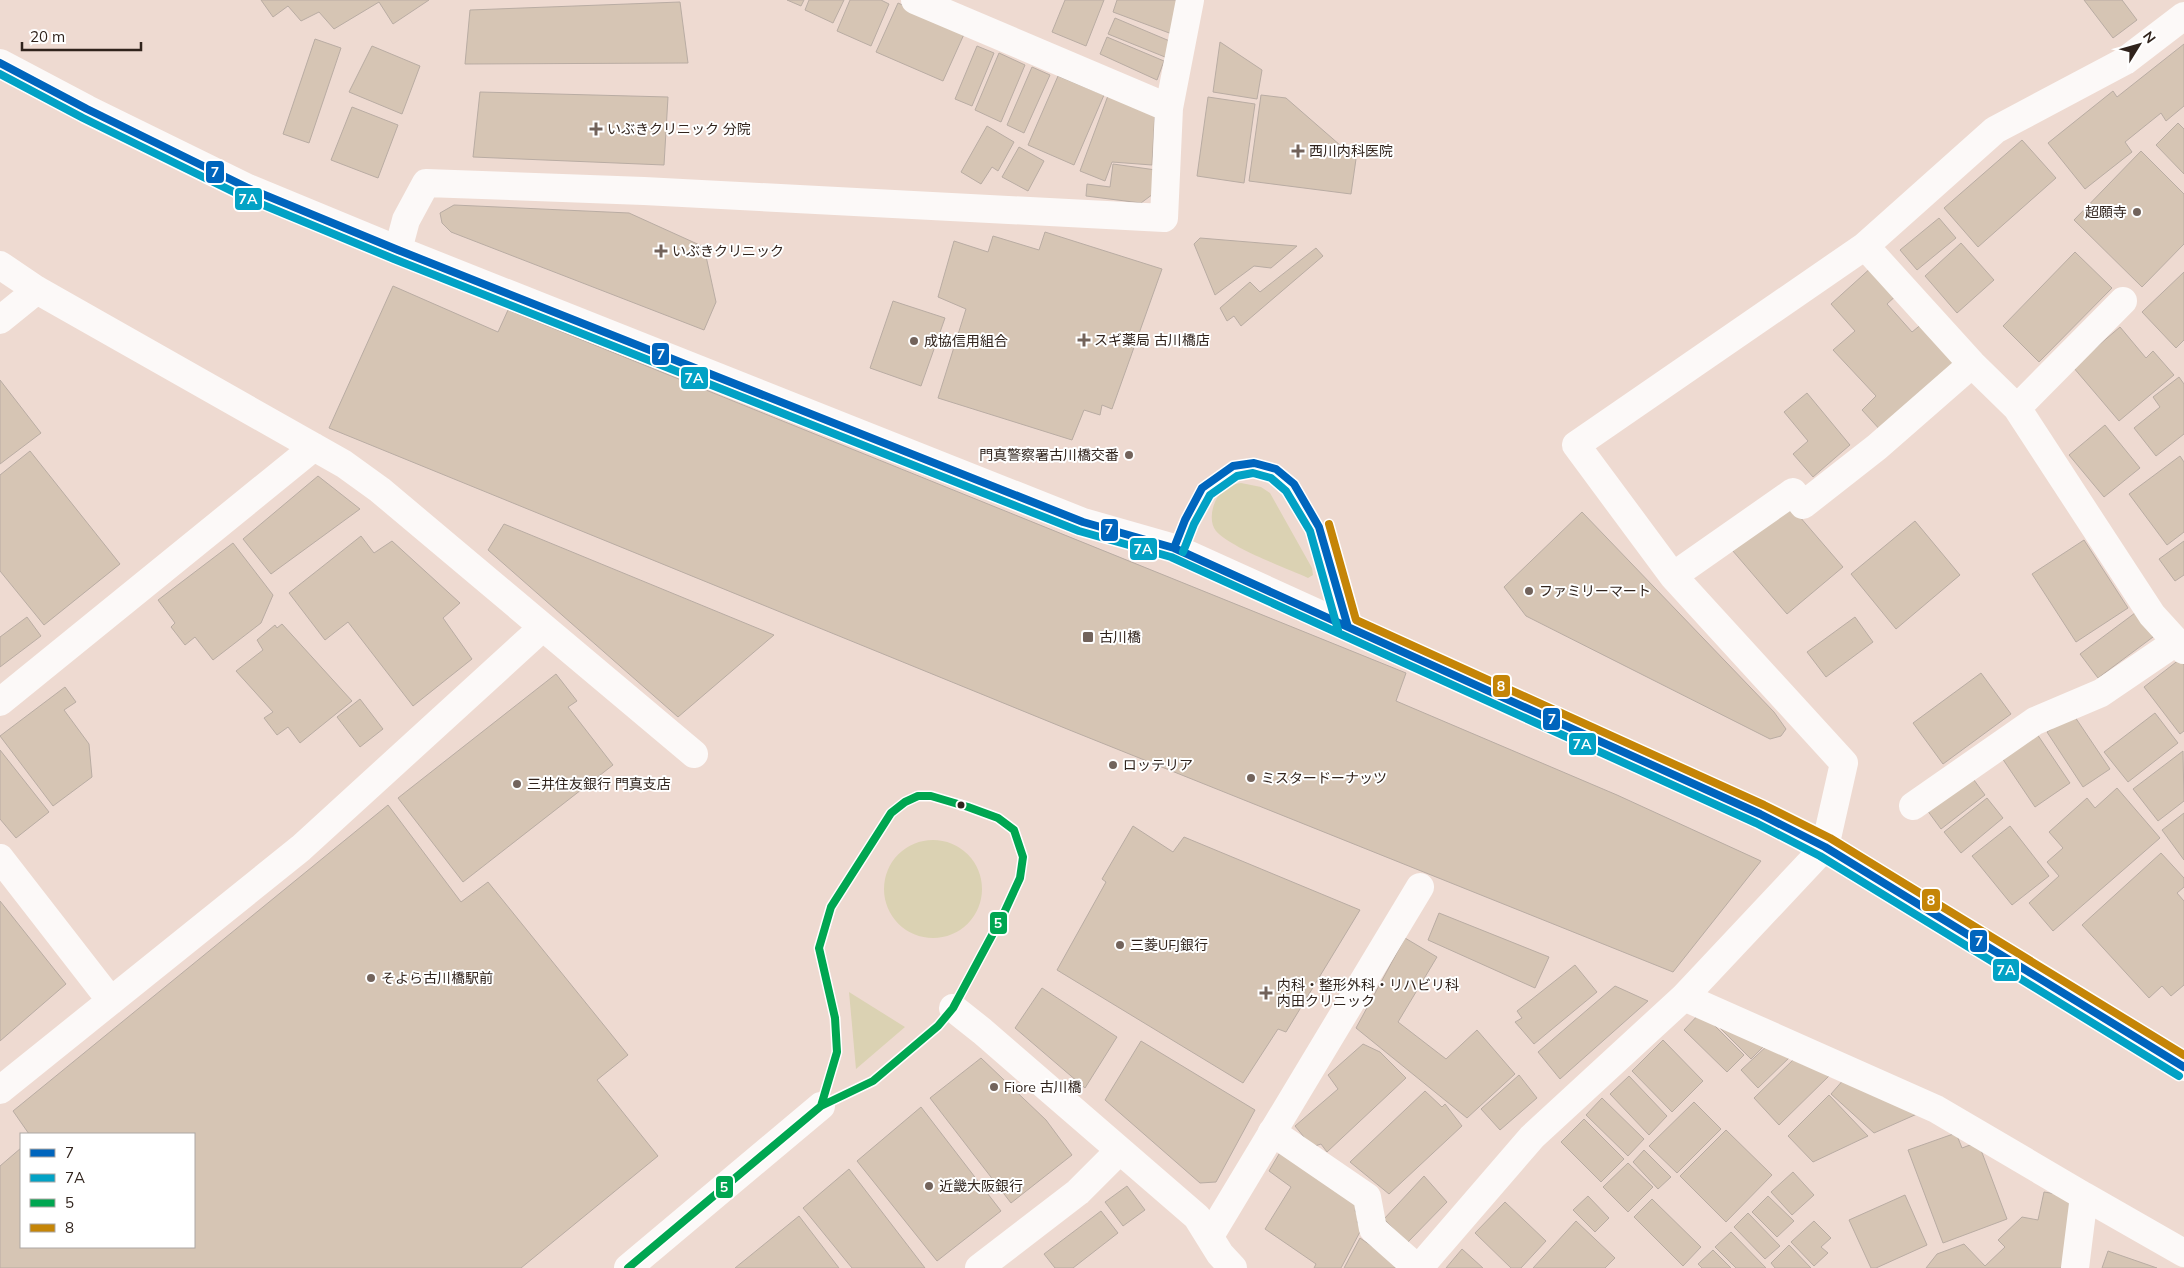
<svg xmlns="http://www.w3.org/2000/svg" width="2184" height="1268" font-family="Mulish,'Noto Sans JP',sans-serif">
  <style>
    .green { fill: #dbd2b3 }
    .building { fill: #d6c5b4; stroke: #b9aca3 }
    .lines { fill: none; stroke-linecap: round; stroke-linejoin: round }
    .street { stroke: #fcf9f8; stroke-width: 28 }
    .secondary { stroke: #fcf9f8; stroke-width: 28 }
    .bus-1-casing { stroke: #fff; stroke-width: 11 }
    .bus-2-casing { stroke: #fff; stroke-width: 11 }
    .bus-3-casing { stroke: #fff; stroke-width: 11 }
    .bus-4-casing { stroke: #fff; stroke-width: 11 }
    .bus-1 { stroke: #0065bd; stroke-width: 8 }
    .bus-2 { stroke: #02a2c5; stroke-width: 8 }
    .bus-3 { stroke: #00a651; stroke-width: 8 }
    .bus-4 { stroke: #c58507; stroke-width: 8 }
    .poi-dot { fill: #72635b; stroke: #fff; stroke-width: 2 }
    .bus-dot { fill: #30231c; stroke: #fff; stroke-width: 2 }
    .labels { text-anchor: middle; stroke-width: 4; stroke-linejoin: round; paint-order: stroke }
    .poi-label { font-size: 14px; fill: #30231c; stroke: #fff; text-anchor: start }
    .line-badge { stroke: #fff; stroke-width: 2 }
    .badge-label { font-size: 14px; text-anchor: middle; font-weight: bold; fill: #fff }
  </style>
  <rect width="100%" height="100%" fill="#eedad1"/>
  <!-- green -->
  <path class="green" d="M1241 483 1261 487 1270 493 1312 568 1313 575 1308 578C1286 568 1231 548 1216 531 1210 524 1211 511 1215 502 1220 491 1229 484 1241 483Z
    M884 889a49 49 0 1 1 98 0a49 49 0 1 1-98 0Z
    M849 992 905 1027 856 1069Z"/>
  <!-- building -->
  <path class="building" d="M261 0H429L393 24 379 2 334 29 319 12 301 21 288 6 273 17Z
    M787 0H804L801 6Z
    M809 0H844L833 23 805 10Z
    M850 0H881L889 4 871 46 837 31Z
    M1065 0H1104L1086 46 1052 32Z
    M1117 0H1184L1172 34 1113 12Z
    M2084 0H2122L2137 20 2113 38Z
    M680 2 688 63 465 64 470 10Z
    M898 3 965 32 943 81 876 52Z
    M1115 18 1172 42 1165 57 1108 34Z
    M1107 37 1164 61 1157 80 1100 54Z
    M315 39 341 48 309 143 283 134Z
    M1220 42 1262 70 1257 99 1213 92Z
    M2184 44V106L2166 121 2161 113 2125 142 2132 152 2085 189 2048 143 2113 91 2117 97Z
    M372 46 420 66 402 114 349 92Z
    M977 46 994 53 972 106 955 99Z
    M999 53 1025 65 1001 122 975 110Z
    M1032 67 1050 75 1024 133 1007 125Z
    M1058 76 1104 95 1074 165 1028 145Z
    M480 92 668 97 664 165 473 157Z
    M1109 93 1155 111 1152 165 1112 162 1105 181 1080 171Z
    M1261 95 1286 98 1356 159 1351 194 1249 181Z
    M1208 97 1255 104 1244 183 1197 176Z
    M352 107 398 125 378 178 331 160Z
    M2178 123 2184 129V174L2156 145Z
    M987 126 1014 142 998 171 992 167 981 184 961 172Z
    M2022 140 2056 178 1978 247 1944 208Z
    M1019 147 1044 161 1028 191 1002 177Z
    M2141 151 2184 194V244L2142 287 2074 220Z
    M1113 164 1156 170 1153 194 1141 203 1086 196 1087 184 1110 187Z
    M454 205 629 213 704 247 716 302 704 330 451 232 442 223 440 213Z
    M1939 218 1956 238 1917 270 1900 250Z
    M1045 232 1162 269 1112 409 1102 405 1100 415 1084 410 1072 440 938 398 966 309 938 297 954 241 988 252 993 236 1039 250Z
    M1200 238 1297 246 1271 268 1254 266 1215 295 1194 244Z
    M1961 243 1994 280 1957 313 1925 276Z
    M1316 248 1323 256 1241 326 1234 316 1227 321 1220 308 1250 282 1260 292Z
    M2075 252 2112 288 2039 362 2003 326Z
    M1873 266 1899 293 1887 304 1912 332 1923 323 1958 362 1882 432 1862 410 1876 396 1833 350 1855 331 1831 304Z
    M2184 272V340L2176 348 2142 312Z
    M393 286 498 332 508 310 1406 673 1396 701 1617 795 1761 861 1673 972 1072 731 329 428Z
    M893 301 945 318 921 386 870 368Z
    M2120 327 2146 358 2153 351 2174 375 2119 421 2073 367Z
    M2179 377 2184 384V434L2156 456 2134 428 2160 407 2153 397Z
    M0 380 41 433 0 464Z
    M1807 393 1850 445 1813 477 1793 454 1808 441 1784 412Z
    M2105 425 2140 468 2104 497 2069 455Z
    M30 451 120 564 44 625 0 571V475Z
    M2180 456 2184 462V532L2167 545 2129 494Z
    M318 476 360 509 271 574 243 539Z
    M1787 502 1843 567 1787 614 1732 550Z
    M1582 512 1774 712 1786 729 1781 736 1770 739 1526 616 1504 587Z
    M1915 521 1960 575 1896 629 1851 574Z
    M504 524 774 635 678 717 488 550Z
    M361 536 374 553 392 541 460 603 443 618 472 659 413 706 348 622 325 640 289 593Z
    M2084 540 2128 608 2076 642 2032 574Z
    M2184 541V575L2175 581 2159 559Z
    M233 543 273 595 261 623 213 660 195 637 185 645 171 627 175 623 158 600Z
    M2139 610 2157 634 2098 678 2080 654Z
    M27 617 41 636 0 667V637Z
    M1855 617 1873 642 1826 677 1807 652Z
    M282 624 352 701 300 743 288 727 277 735 264 718 273 712 236 671 263 650 257 640 275 625 277 628Z
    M2180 659 2184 665V731L2180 734 2144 687Z
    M1981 673 2011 714 1943 764 1913 723Z
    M556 674 577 701 568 707 613 765 463 882 398 798Z
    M65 687 76 702 64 710 89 744 92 777 53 806 0 736Z
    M360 699 383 729 360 747 337 717Z
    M2155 713 2178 743 2128 782 2104 752Z
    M2073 714 2110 769 2083 787 2047 732Z
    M2037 734 2070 783 2035 807 2002 758Z
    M0 750 49 812 16 838 0 819Z
    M2183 751 2184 801 2158 821 2133 789Z
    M1971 776 1985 795 1941 829 1927 810Z
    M2117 788 2160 838 2053 931 2029 903 2059 876 2047 862 2063 848 2049 832 2087 798 2095 808Z
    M1987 798 2003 818 1961 853 1944 832Z
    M388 805 461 902 488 882 628 1055 597 1080 658 1156 521 1268H0V1166L21 1148V1247H194V1134H29L13 1111Z
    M2184 813V860L2162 830Z
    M1133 826 1173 852 1184 837 1360 910 1286 1032 1278 1029 1243 1083 1057 970 1106 882 1102 879Z
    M2010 826 2049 876 2012 905 1972 856Z
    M2161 853 2184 878V887L2177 893 2184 901V985L2171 996 2162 986 2149 998 2082 925Z
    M0 901 66 984 0 1041Z
    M1439 913 1549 957 1535 988 1428 940Z
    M1405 938 1437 957 1398 1022 1446 1059 1477 1030 1515 1074 1467 1118 1356 1028Z
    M1575 965 1597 992 1534 1044 1515 1022 1522 1018 1517 1011Z
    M1615 986 1648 1001 1560 1079 1538 1052Z
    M1042 988 1117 1037 1085 1088 1015 1028Z
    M1701 1012 1744 1055 1727 1072 1684 1030Z
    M1720 1028 1767 1043 1751 1059Z
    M1663 1040 1703 1081 1672 1112 1632 1071Z
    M1141 1041 1255 1110 1216 1182 1200 1183 1105 1100Z
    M1770 1043 1791 1056 1758 1088 1741 1070Z
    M1363 1044 1380 1052 1406 1078 1327 1152 1321 1144 1312 1147 1295 1126 1338 1089 1328 1075Z
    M981 1058 1046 1120 1072 1155 1011 1203 930 1098Z
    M1795 1058 1830 1075 1779 1125 1754 1098Z
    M1519 1075 1537 1098 1500 1130 1481 1109Z
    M1629 1076 1667 1116 1649 1135 1610 1094Z
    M1845 1078 1917 1114 1874 1133 1831 1094Z
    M1425 1091 1442 1107 1445 1104 1462 1126 1389 1194 1350 1162Z
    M1829 1095 1868 1136 1813 1162 1788 1136Z
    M1602 1098 1644 1139 1628 1156 1586 1115Z
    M1694 1102 1721 1129 1677 1173 1649 1146Z
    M921 1107 1001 1211 937 1261 857 1161Z
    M1584 1119 1624 1159 1601 1182 1561 1142Z
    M1726 1130 1772 1175 1726 1222 1680 1176Z
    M1956 1133 1962 1148 1978 1142 2007 1219 1943 1243 1908 1150Z
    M1282 1149 1358 1201 1355 1211 1360 1217 1357 1222 1362 1228 1341 1268H1314L1316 1264 1265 1229 1291 1187 1269 1171Z
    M1644 1150 1671 1177 1658 1189 1633 1162Z
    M1628 1163 1653 1187 1628 1212 1603 1187Z
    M849 1169 925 1268H852L803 1208Z
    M1793 1172 1814 1195 1792 1215 1771 1192Z
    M1424 1176 1447 1202 1407 1243 1384 1219Z
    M1127 1186 1145 1210 1123 1226 1105 1202Z
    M2044 1192 2082 1198 2070 1268H1926L1937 1254 1964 1244 1985 1266 2005 1247 1998 1240 2022 1217 2038 1220Z
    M1905 1195 1927 1245 1876 1268H1871L1849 1220Z
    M1588 1196 1609 1218 1595 1232 1573 1210Z
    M1768 1196 1794 1221 1777 1237 1752 1212Z
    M1652 1199 1701 1247 1683 1266 1634 1217Z
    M1505 1202 1546 1241 1521 1268H1511L1475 1233Z
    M1101 1211 1118 1233 1073 1268H1055L1044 1254Z
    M1748 1213 1780 1246 1765 1259 1734 1227Z
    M799 1216 839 1268H735Z
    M1576 1221 1615 1258 1605 1268H1533Z
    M1814 1221 1831 1238 1821 1247 1828 1253 1814 1266 1791 1242Z
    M1731 1232 1766 1268H1736L1715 1247Z
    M1360 1238 1398 1264 1395 1268H1344Z
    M1789 1245 1811 1268H1775L1771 1263Z
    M1462 1249 1483 1268H1446Z
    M1713 1250 1731 1268H1702L1698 1264Z
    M2108 1251 2157 1268H2102Z"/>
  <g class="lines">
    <!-- street -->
    <path class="street" d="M915 0 1169 108
      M1865 246 1972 364 2017 408 2152 615 2184 650
      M398 250 406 220 426 183 644 191 1164 218 1169 108 1190 0
      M0 265 37 290 344 464 380 490 694 754
      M0 320 37 290
      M2017 408 2123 301
      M1673 576 1793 492 1803 505 1877 447 1972 364
      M0 702 314 447
      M1913 806 2035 721 2101 693 2176 642
      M0 858 111 1001
      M1684 997 1936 1109 2084 1196 2075 1268
      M953 1008 982 1031 1197 1217 1220 1254 1233 1268
      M0 1090 301 848 542 628
      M1272 1132 1367 1197 1373 1229 1417 1268
      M2084 1196 2184 1253
      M979 1268 1078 1192 1119 1151
      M1419 1268 1532 1137 1684 997 1825 847 1844 763 1673 576 1576 445 1865 246 1995 130 2125 61 2184 16"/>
    <!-- secondary -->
    <path class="secondary" d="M0 63 87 109 248 188 398 250 1083 522 1174 548 1760 814 1825 847 2184 1067
      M1210 1236 1420 887
      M628 1268 821 1106"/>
    <!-- bus-1 casing -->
    <g class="bus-1-casing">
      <path id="bus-1" d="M0 63 87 109 248 188 398 250 1083 522 1174 548 1760 814 1825 847 2184 1067
        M1174 548 1185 520 1202 488 1233 466 1254 463 1276 469 1294 484 1319 527 1348 627"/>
    </g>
    <!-- bus-2 casing -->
    <g class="bus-2-casing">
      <path id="bus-2" d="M0 74 83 118 244 197 394 259 1079 531 1171 557 1756 823 1820 856 2179 1076
        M1183 552 1194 524 1210 495 1237 476 1253 473 1271 478 1286 491 1310 531 1338 630"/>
    </g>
    <!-- bus-3 casing -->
    <g class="bus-3-casing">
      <path id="bus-3" d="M918 796H931L968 807 998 818 1014 830 1023 857 1020 878 1004 913 953 1008 938 1026 873 1081 821 1106 837 1052 835 1018 819 948 831 907 891 813 905 802Z
        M628 1268 821 1106"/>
    </g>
    <!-- bus-4 casing -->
    <g class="bus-4-casing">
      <path id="bus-4" d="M1329 524 1356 620 1764 805 1830 838 2184 1055"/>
    </g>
    <!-- bus-1 -->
    <use href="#bus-1" class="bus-1"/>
    <!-- bus-2 -->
    <use href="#bus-2" class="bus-2"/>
    <!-- bus-3 -->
    <use href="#bus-3" class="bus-3"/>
    <!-- bus-4 -->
    <use href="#bus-4" class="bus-4"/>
  </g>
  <!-- markers -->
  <g class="poi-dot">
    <path d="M593.5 121.5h5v5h5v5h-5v5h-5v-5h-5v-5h5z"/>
    <path d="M1295.5 143.5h5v5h5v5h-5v5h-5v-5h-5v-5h5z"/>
    <circle cx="2137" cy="212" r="5"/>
    <path d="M658.5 243.5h5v5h5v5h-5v5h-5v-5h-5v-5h5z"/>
    <path d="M1081.5 332.5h5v5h5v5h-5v5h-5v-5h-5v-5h5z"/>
    <circle cx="914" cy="341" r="5"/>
    <circle cx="1129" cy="455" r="5"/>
    <circle cx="1529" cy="591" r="5"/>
    <rect x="1082" y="631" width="12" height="12" rx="2.5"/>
    <circle cx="1113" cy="765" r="5"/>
    <circle cx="1251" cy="778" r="5"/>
    <circle cx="517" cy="784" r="5"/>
    <circle cx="1120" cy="945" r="5"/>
    <circle cx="371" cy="978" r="5"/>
    <path d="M1263.5 985.5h5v5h5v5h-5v5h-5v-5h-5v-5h5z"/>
    <circle cx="994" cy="1087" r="5"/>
    <circle cx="929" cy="1186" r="5"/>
  </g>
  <circle class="bus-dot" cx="961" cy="805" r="4.5"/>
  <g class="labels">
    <!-- poi labels -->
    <g class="poi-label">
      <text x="607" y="134">いぶきクリニック 分院</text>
      <text x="1309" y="156">西川内科医院</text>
      <text x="2127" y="217" text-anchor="end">超願寺</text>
      <text x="672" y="256">いぶきクリニック</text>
      <text x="1094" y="345">スギ薬局 古川橋店</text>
      <text x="924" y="346">成協信用組合</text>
      <text x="1119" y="460" text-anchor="end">門真警察署古川橋交番</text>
      <text x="1539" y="596">ファミリーマート</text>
      <text x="1099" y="642">古川橋</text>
      <text x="1123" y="770">ロッテリア</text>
      <text x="1261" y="783">ミスタードーナッツ</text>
      <text x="527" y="789">三井住友銀行 門真支店</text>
      <text x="1130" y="950">三菱UFJ銀行</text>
      <text x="381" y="983">そよら古川橋駅前</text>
      <text x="1277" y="990">内科・整形外科・リハビリ科<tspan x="1277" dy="16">内田クリニック</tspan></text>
      <text x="1004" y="1092">Fiore 古川橋</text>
      <text x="939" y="1191">近畿大阪銀行</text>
    </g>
  </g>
  <g class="line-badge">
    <rect x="205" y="160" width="20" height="24" rx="5" fill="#0065bd"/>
    <rect x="234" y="187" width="29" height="24" rx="5" fill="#02a2c5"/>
    <rect x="651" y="342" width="19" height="24" rx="5" fill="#0065bd"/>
    <rect x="680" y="366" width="29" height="24" rx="5" fill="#02a2c5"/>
    <rect x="1100" y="518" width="19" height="24" rx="5" fill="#0065bd"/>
    <rect x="1129" y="537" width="29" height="24" rx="5" fill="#02a2c5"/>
    <rect x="1492" y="674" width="19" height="24" rx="5" fill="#c58507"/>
    <rect x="1542" y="707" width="19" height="24" rx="5" fill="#0065bd"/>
    <rect x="1568" y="732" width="29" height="24" rx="5" fill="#02a2c5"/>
    <rect x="1921" y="888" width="20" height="24" rx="5" fill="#c58507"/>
    <rect x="989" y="911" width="19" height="24" rx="5" fill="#00a651"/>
    <rect x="1969" y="929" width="19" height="24" rx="5" fill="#0065bd"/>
    <rect x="1992" y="958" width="28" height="24" rx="5" fill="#02a2c5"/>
    <rect x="715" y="1175" width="19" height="24" rx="5" fill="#00a651"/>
  </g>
  <g class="badge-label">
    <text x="215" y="177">7</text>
    <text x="248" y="204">7A</text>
    <text x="661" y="359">7</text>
    <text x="694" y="383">7A</text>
    <text x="1109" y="534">7</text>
    <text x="1143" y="554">7A</text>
    <text x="1501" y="691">8</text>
    <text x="1552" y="724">7</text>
    <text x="1582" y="749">7A</text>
    <text x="1931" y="905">8</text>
    <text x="998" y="928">5</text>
    <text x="1979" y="946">7</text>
    <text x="2006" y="975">7A</text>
    <text x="724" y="1192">5</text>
  </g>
  <!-- legend -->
  <rect x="20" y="1133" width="175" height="115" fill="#ffffff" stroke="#aca7a4"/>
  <rect x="30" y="1149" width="25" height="8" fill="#0065bd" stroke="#aca7a4"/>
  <text x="65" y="1158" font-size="15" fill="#30231c">7</text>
  <rect x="30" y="1174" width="25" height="8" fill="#02a2c5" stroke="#aca7a4"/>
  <text x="65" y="1183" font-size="15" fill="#30231c">7A</text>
  <rect x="30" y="1199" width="25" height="8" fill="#00a651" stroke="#aca7a4"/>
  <text x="65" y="1208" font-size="15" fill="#30231c">5</text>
  <rect x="30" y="1224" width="25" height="8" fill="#c58507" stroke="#aca7a4"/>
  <text x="65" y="1233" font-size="15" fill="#30231c">8</text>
  <!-- north arrow -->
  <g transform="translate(2139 45) rotate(53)" stroke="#ffffff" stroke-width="4" paint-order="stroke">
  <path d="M0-4L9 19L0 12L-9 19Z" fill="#30231c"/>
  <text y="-8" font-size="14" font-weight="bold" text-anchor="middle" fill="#30231c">N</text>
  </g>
  <!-- scale -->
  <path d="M22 42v8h119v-8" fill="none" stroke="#30231c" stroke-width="2.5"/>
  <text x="30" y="42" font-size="15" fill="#30231c" stroke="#ffffff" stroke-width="4" paint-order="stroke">20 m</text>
</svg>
